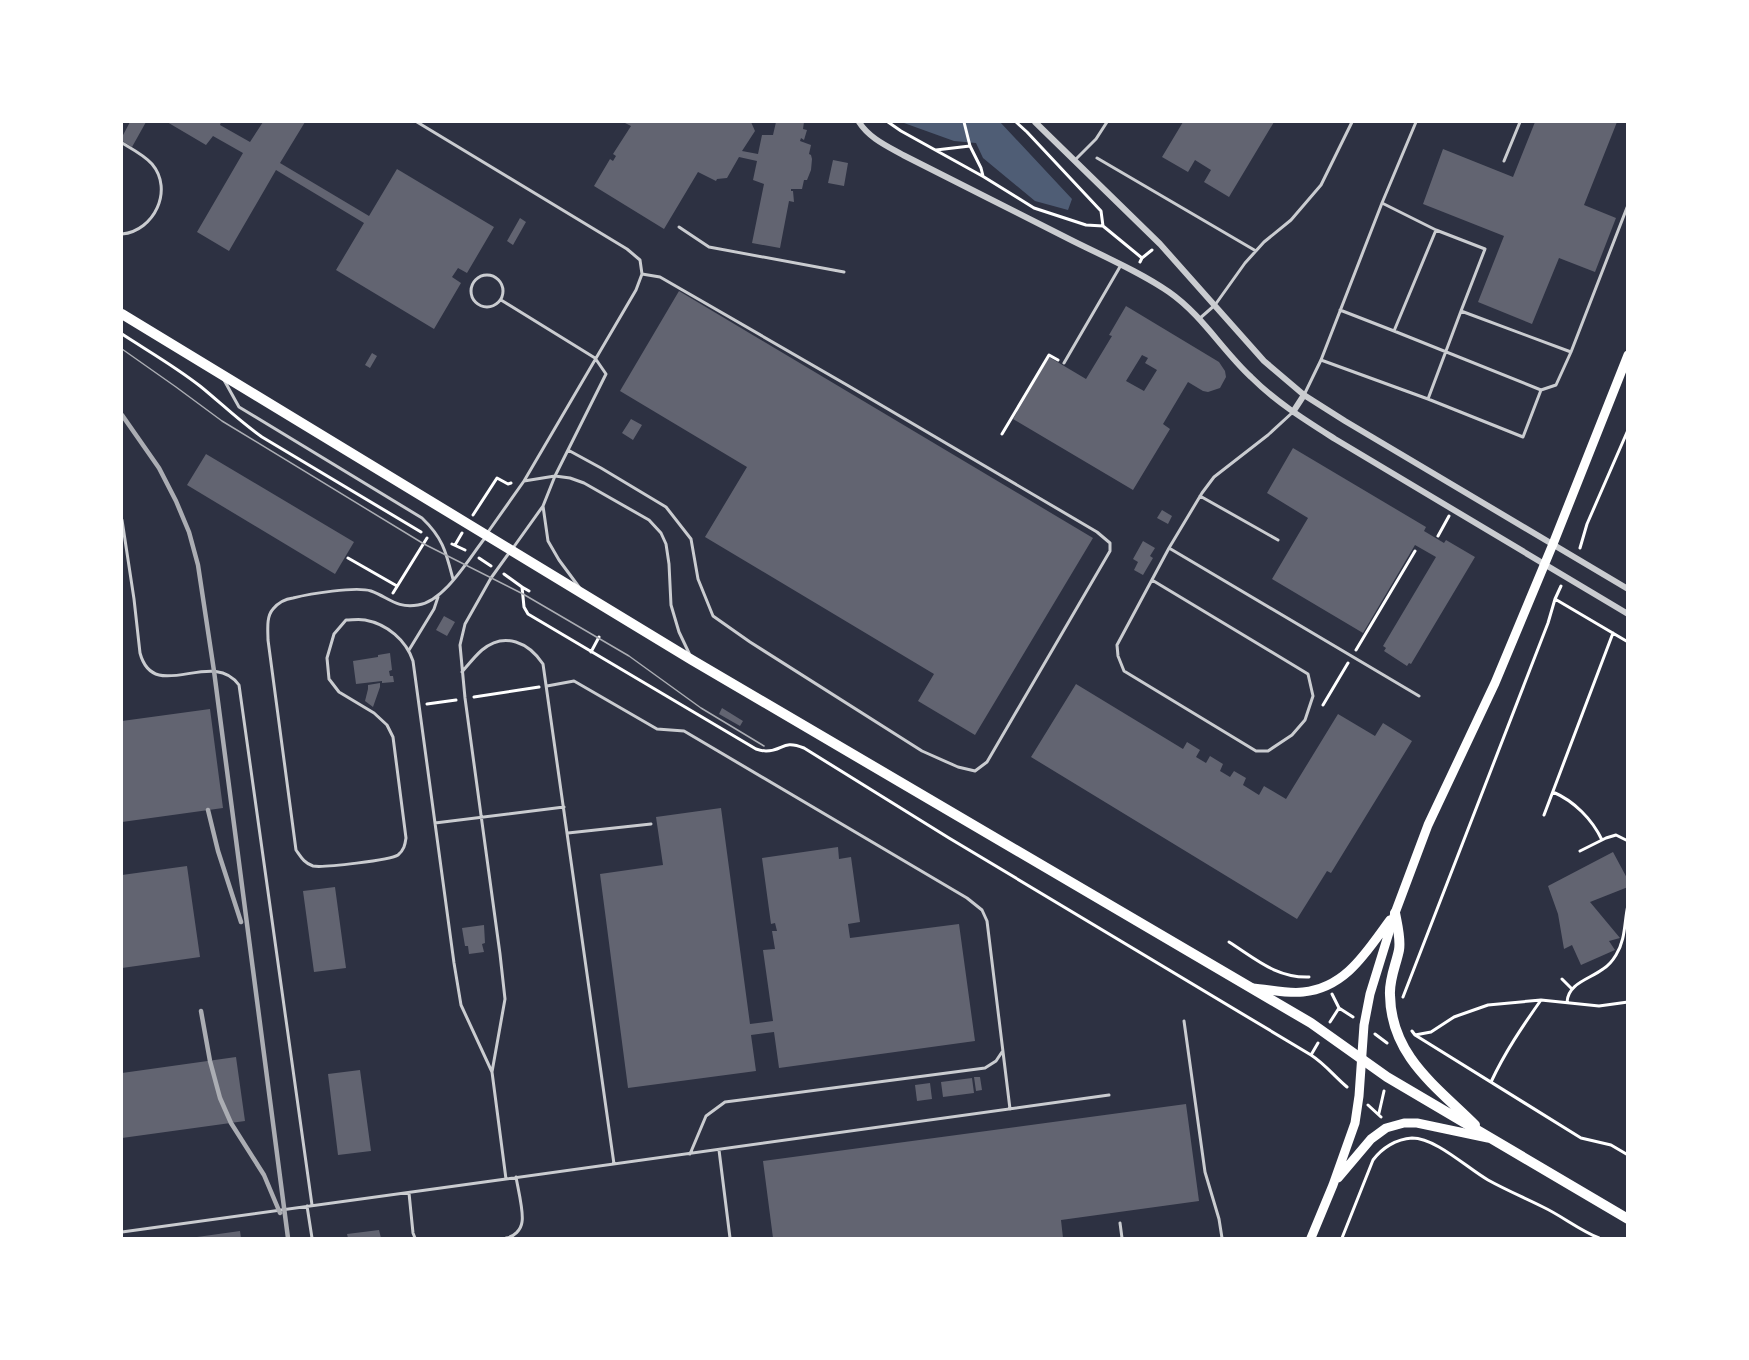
<svg xmlns="http://www.w3.org/2000/svg" width="1749" height="1360" font-family="'Fira Sans Condensed',sans-serif">
  <style>
    .water { fill: #4f5d75 }
    .building { fill: #626471; fill-rule: evenodd }
    .lines { fill: none; stroke-linecap: round; stroke-linejoin: round }
    .path { stroke: #fff; stroke-width: 3 }
    .service { stroke: #caccd0; stroke-width: 3 }
    .minor { stroke: #caccd0; stroke-width: 6 }
    .secondary { stroke: #fff; stroke-width: 9 }
    .primary { stroke: #fff; stroke-width: 10 }
    .tram { stroke: #abadb3; stroke-width: 1.5 }
    .rail { stroke: #abadb3; stroke-width: 4.5 }
  </style>
  <rect width="100%" height="100%" fill="#2d3142"/>
  <!-- water -->
  <path class="water" d="M903 122H1000L1072 199 1068 210 1035 201 983 158 976 143 954 141 904 123Z"/>
  <!-- building -->
  <path class="building" d="M130 122H146L132 147 122 141V137Z
    M167 122H221L220 125 250 142 263 122H305L280 163 369 216 397 169 494 227 467 273 458 268 452 277 461 283 434 329 336 270 364 223 276 170 229 251 197 232 243 153 213 136 206 145Z
    M623 122H751L755 131 742 151 758 154 762 135H773L776 122H804L803 129 807 130 804 140 801 138 800 141 811 145 809 154 811 155 812 159 811 170 807 180H804L802 189H791V191H793L794 202 789 201 780 248 752 243 764 184 753 180 757 161 739 157 727 178 717 179 716 181 698 172 664 229 594 186 610 159 613 161 616 156 613 154 631 126Z
    M1183 122H1274L1229 197 1204 182 1211 170 1195 160 1188 172 1162 157Z
    M1535 122H1617L1584 205 1616 218 1595 272 1559 258 1532 324 1478 302 1504 236 1423 204 1443 149 1513 177Z
    M833 160 848 163 844 186 828 183Z
    M520 218 526 222 513 245 507 241Z
    M679 291 1093 538 975 735 918 701 934 674 705 537 747 467 620 391Z
    M1126 306 1219 362 1225 371 1226 377 1220 388 1208 392 1203 391 1188 382 1163 424 1170 429 1133 490 1013 419 1049 357 1086 379 1112 336 1109 335ZM1142 355 1148 358 1145 363 1157 370 1144 391 1126 381Z
    M372 353 377 356 370 368 365 365Z
    M631 419 642 425 633 440 622 433Z
    M1293 448 1426 527 1424 531 1444 543 1446 540 1475 557 1411 664 1409 663 1407 666 1384 651 1386 648 1383 646 1436 557 1415 545 1363 633 1272 579 1308 518 1267 493Z
    M206 454 354 542 335 574 187 485Z
    M1162 510 1172 516 1168 524 1157 518Z
    M1143 541 1155 548 1150 556 1153 558 1143 575 1134 570 1138 562 1133 559Z
    M444 616 455 622 447 636 436 630Z
    M390 653 392 670 389 671 390 676H393L394 682 382 683V681L356 684 353 661 378 657V655Z
    M380 683V687L373 707 365 701 368 689V685Z
    M1076 684 1183 749 1187 742 1200 750 1196 757 1206 763 1210 756 1223 764 1220 771 1230 777 1234 771 1246 778 1243 785 1259 795 1264 786 1286 799 1338 714 1375 736 1383 723 1412 741 1331 873 1327 871 1297 919 1031 757Z
    M722 708 743 721 740 726 719 714Z
    M210 709 223 808 122 822V721Z
    M721 808 750 1024 773 1021 763 950 775 949 772 931H777L775 923 771 924 762 858 838 847 839 859 851 857 860 922 848 924 850 938 959 924 975 1041 779 1068 774 1032 751 1035 756 1071 628 1088 600 874 663 865 656 817Z
    M1613 852 1628 880V887L1590 902 1620 938 1609 941 1615 950 1581 965 1572 945 1564 949 1558 914 1548 886Z
    M187 866 200 957 122 968V875Z
    M335 887 346 968 314 972 303 891Z
    M484 925 485 943 482 944 484 952 469 954 468 946H465L462 928Z
    M236 1057 245 1121 122 1138V1073Z
    M360 1070 371 1151 338 1155 328 1074Z
    M974 1077H980L982 1090 976 1091Z
    M972 1078 974 1093 943 1097 941 1082Z
    M930 1083 932 1099 917 1101 915 1085Z
    M1186 1104 1199 1201 1061 1220 1063 1238H773L763 1161Z
    M379 1230 381 1238H348L347 1234Z
    M240 1231 241 1238H197V1237Z"/>
  <g class="lines">
    <!-- path -->
    <path class="path" d="M888 122 901 131 984 177 1034 208 1086 225 1103 226 1101 211 1027 132 1016 122
      M964 122 970 146 981 168 983 176
      M936 150 970 146
      M1103 226 1142 258 1140 262
      M1142 258 1152 250
      M122 334C148 351 176 367 200 386 221 403 239 421 262 437L421 532
      M1002 434 1049 355 1058 360
      M473 515 497 478 508 484 511 483
      M1438 536 1449 516
      M452 544 465 550
      M455 545 462 533
      M1580 548 1587 524 1628 430
      M348 558 397 586
      M479 558 491 566
      M504 574 522 587 524 607 528 614 756 749C759 750 763 751 766 751 784 751 782 739 804 748L949 838 1311 1055C1325 1064 1334 1076 1347 1087
      M522 587 529 591
      M393 593 427 538
      M1555 599 1628 642
      M1356 650 1415 551
      M591 652 599 637
      M474 697 539 687
      M427 704 456 700
      M1323 705 1348 663
      M1553 792C1574 801 1592 819 1602 840
      M1544 815 1613 633
      M1580 851 1606 838 1616 835 1628 841
      M1229 942C1256 959 1276 978 1309 977
      M1562 979 1572 989
      M1332 994 1339 1008 1353 1017
      M1403 997 1548 623 1555 599 1561 586
      M1541 1000 1599 1006 1628 1002
      M1567 1002C1568 983 1590 979 1603 969 1608 966 1613 960 1616 955 1626 939 1624 922 1628 905
      M1330 1022 1339 1008
      M1412 1031 1415 1035 1581 1138 1611 1145 1628 1155
      M1375 1034 1387 1043
      M1415 1035 1431 1032 1454 1017 1488 1005 1541 1000C1522 1027 1505 1052 1491 1082
      M1311 1055 1318 1043
      M1368 1105 1381 1117
      M1379 1113 1384 1091
      M1342 1238 1373 1160C1382 1148 1396 1139 1412 1138 1436 1138 1467 1168 1488 1180 1506 1190 1525 1198 1543 1207 1562 1216 1579 1230 1599 1238"/>
    <!-- service -->
    <path class="service" d="M417 122 627 249 640 260 642 274 636 290 524 481
      M122 143C132 149 144 155 152 164 174 190 154 231 122 234
      M1097 158 1256 251
      M1075 160 1096 139 1107 122
      M1504 161 1520 122
      M679 227 709 247 844 272
      M471 291a16 16 0 1 1 32 0a16 16 0 1 1-32 0Z
      M501 300 595 358 606 374 555 476 543 506 513 548
      M1340 310 1394 331 1541 390
      M1199 319 1215 305 1245 263 1264 242 1291 220 1321 185 1352 122
      M1394 331 1436 230
      M1571 352 1628 205
      M1321 360 1428 399 1523 437 1541 390 1556 385 1571 352 1461 311 1485 249 1436 230 1382 203
      M1064 363 1121 265
      M224 380 239 407 422 518C443 538 446 552 453 579
      M1304 395 1321 360 1382 203 1416 122
      M1428 399 1461 311
      M568 450 601 468 666 507 691 539 698 579 713 616 750 642 922 751 958 767 975 771 987 762 1110 551V543L1097 532 847 385 660 277 642 274
      M1200 496 1278 540
      M543 506 548 541 559 560 579 587
      M122 520 134 599 140 653C154 705 212 647 239 685L312 1205
      M488 532 524 481 555 476 570 478 584 483 649 520 661 533 666 544 669 564 671 605 679 632 689 653
      M485 538C469 558 445 601 418 605 397 609 388 597 371 591 356 586 309 594 293 598 285 599 278 603 273 609 266 617 268 630 268 640L296 850C301 857 304 863 313 866 323 868 391 860 398 855 404 850 405 845 406 838L393 737 387 725 374 713 339 692 329 679 327 658 334 634 346 620C352 620 359 619 365 620 387 624 406 640 413 661L454 963 461 1005 492 1072 505 999 500 954 465 698 460 645 465 624 491 578 509 553
      M1169 548 1419 696
      M1152 580 1308 674 1313 696 1305 720 1292 735 1268 751H1256L1124 671 1118 656 1117 645 1169 548 1202 493 1214 477 1268 435 1293 412
      M409 650 434 609 438 597
      M462 672C468 665 475 656 482 650 505 631 529 643 543 664L614 1164
      M547 686 574 681 657 729 684 731 967 898 982 910 987 921 1010 1109
      M435 823 564 807
      M568 833 651 824
      M1184 1021 1205 1172 1219 1219 1222 1238
      M719 1150 730 1238
      M690 1154 706 1116 725 1102 985 1068 996 1061 1002 1052
      M506 1179 1109 1095
      M409 1193 413 1233 415 1238
      M307 1206 312 1238
      M1120 1223 1122 1238
      M122 1232 506 1179 492 1072
      M506 1238C514 1237 521 1230 522 1222 524 1212 518 1189 516 1177"/>
    <!-- minor -->
    <path class="minor" d="M859 122C869 138 887 146 903 155 960 184 1016 212 1073 241 1105 257 1140 272 1169 292 1202 315 1222 350 1251 377 1276 402 1305 420 1335 439L1628 614
      M1035 122 1160 244 1264 361 1304 395 1345 421 1628 589
      M1293 412 1304 395"/>
    <!-- secondary -->
    <path class="secondary" d="M1252 988C1268 989 1287 994 1303 992 1346 988 1367 951 1390 920
      M1338 1178 1371 1139 1386 1128 1404 1123H1417L1488 1138
      M1311 1238 1333 1185 1355 1123 1359 1096 1364 1025 1370 994 1395 913 1428 825 1495 683 1553 544 1628 355"/>
    <!-- primary -->
    <path class="primary" d="M122 314 692 660 1311 1023 1387 1077 1628 1219
      M1395 913C1397 924 1401 939 1399 950 1396 965 1389 979 1390 995 1391 1056 1436 1086 1475 1125"/>
    <!-- tram -->
    <path class="tram" d="M122 349 176 387 222 421 424 544 523 594 629 656 701 708 764 746"/>
    <!-- rail -->
    <path class="rail" d="M122 415 159 468 176 501 189 532 198 565 214 671 288 1238
      M208 810 218 851 241 922
      M201 1011 210 1061 220 1098 231 1123 264 1175 280 1213"/>
  </g>
  <!-- border -->
  <rect width="1749" height="1360" fill="none" stroke="#ffffff" stroke-width="246"/>
</svg>
